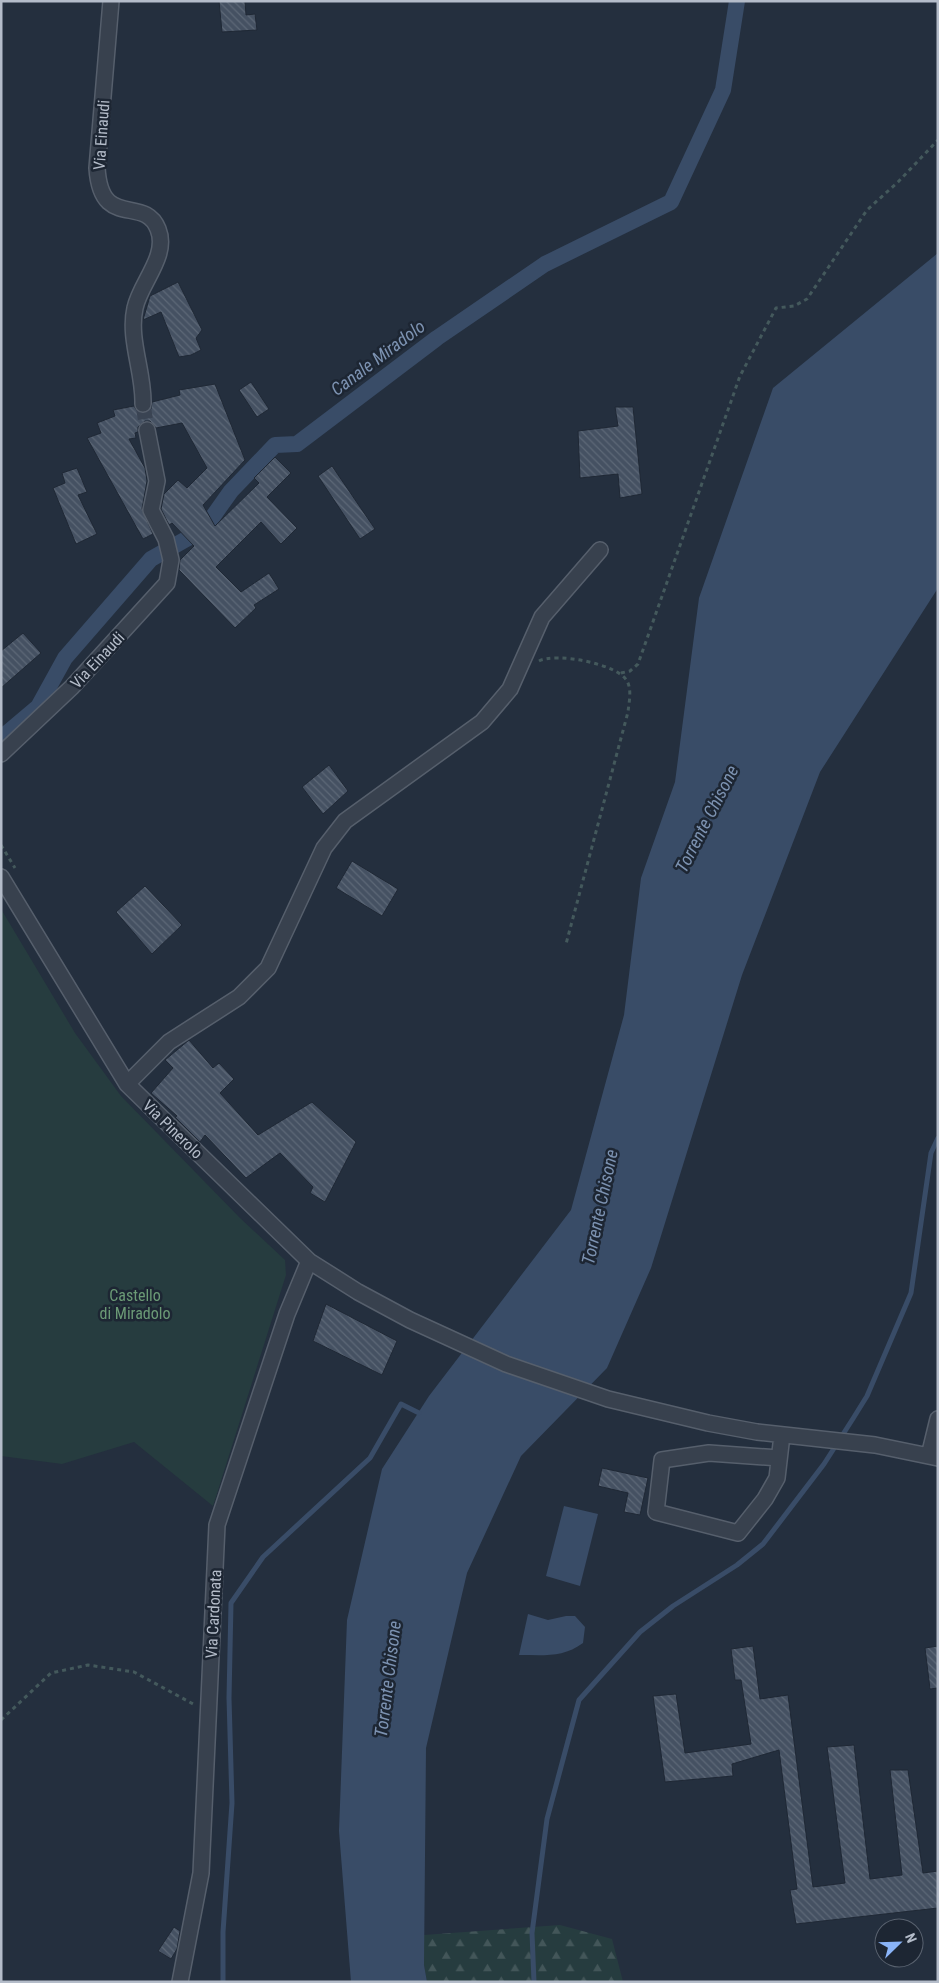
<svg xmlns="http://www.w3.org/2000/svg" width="939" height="1983" font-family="'Roboto Condensed',sans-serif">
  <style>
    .green { fill: #263c3f }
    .forest { fill: url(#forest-firs) }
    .water { fill: #394c67 }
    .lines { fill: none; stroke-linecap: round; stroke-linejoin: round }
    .stream { stroke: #394c67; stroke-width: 5 }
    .canal { stroke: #394c67; stroke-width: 16 }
    .building { fill: url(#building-back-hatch); stroke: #1f2835 }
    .minor-tunnel { stroke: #3a4453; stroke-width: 15; stroke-dasharray: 15 8; stroke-linecap: butt }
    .minor-casing { stroke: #565f6c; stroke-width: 18 }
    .path { stroke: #44595c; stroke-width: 3; stroke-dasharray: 4 4; stroke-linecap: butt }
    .minor { stroke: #38414e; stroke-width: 15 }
    .labels { text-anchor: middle; stroke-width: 5; stroke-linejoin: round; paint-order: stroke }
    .street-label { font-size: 16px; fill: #b4bcc9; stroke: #1d2633 }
    .park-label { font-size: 16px; fill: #6b9a76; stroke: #1d2633 }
    .water-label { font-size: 18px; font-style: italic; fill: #7c92b1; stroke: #1d2633 }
  </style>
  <defs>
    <pattern id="forest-firs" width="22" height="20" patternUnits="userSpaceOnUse" patternTransform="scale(1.25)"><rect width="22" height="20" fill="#263c3f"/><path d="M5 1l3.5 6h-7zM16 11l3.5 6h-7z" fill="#435659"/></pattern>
    <pattern id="building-back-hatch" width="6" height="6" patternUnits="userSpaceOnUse" patternTransform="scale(1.25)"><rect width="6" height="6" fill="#455162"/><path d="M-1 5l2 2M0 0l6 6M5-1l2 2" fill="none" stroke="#5d6877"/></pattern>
  </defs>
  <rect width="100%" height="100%" fill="#242f3e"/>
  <!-- green -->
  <path class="green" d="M1 909 75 1033 121 1096 240 1218 285 1260 286 1275 213 1506 134 1442 62 1464 1 1456Z"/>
  <!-- forest -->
  <path class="forest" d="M560 1925 612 1939 623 1982H427L424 1965V1935Z"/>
  <!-- water -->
  <path class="water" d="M938 253V588L820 772 742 975 651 1268 607 1368 521 1456 467 1573 426 1748 424 1965 427 1982H351L339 1831 347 1620 382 1469 429 1396 571 1210 624 1015 641 878 675 782 699 598 773 388Z
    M564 1506 598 1514 580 1586 546 1576Z
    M528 1614 548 1620 566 1616H575L585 1627 583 1643C563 1658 543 1655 519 1655Z"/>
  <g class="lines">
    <!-- stream -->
    <path class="stream" d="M223 1982V1932L232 1803 229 1698 231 1603 263 1557 370 1458 401 1404 419 1413
      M534 1982 532 1933 547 1819 579 1700 640 1632 673 1606 737 1565 763 1544 824 1464 854 1417 867 1396 911 1293 931 1153 938 1138"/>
    <!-- canal -->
    <path class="canal" d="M1 738 38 707 65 658 151 559 204 529 231 491 275 445 297 444 437 338 545 264 671 202 723 90 737 1"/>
  </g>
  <!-- building -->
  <path class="building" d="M219 1H245L246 15 255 14 257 30 222 32Z
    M178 282 202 330 196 338 201 350 191 355 179 357 161 312 143 320 150 296Z
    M251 382 269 409 257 417 239 390Z
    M215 384 245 460 203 505 215 526 259 483 254 478 275 457 291 473 267 497 297 528 281 544 261 522 216 567 241 592 269 573 279 589 254 605 256 608 235 628 179 570 180 560 194 546 172 523 169 525 161 509 164 494 178 480 187 488 207 468 182 423 156 428 150 421H145L138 427V432L135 433 136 438 129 439 145 468 147 481 142 509 153 534 143 539 87 438 101 433 97 423 115 416 113 410 134 406 138 412 144 413 151 409 152 402 180 395 179 390Z
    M615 407H633L642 494 620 498 618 474 580 478 578 431 618 426Z
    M332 466 375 529 360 539 318 476Z
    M77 468 87 492 78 495 97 534 76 544 53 488 65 483 62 473Z
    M23 633 41 653 1 688V651Z
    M329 765 348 791 323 814 302 787Z
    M352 861 398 889 382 916 336 888Z
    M145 886 182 925 152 954 116 912Z
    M189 1040 213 1068 219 1063 234 1079 220 1093 258 1135 312 1102 356 1142 325 1202 310 1193 313 1187 280 1153 246 1178 205 1135 200 1142 175 1117 177 1116 151 1093 173 1068 165 1060Z
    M326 1304 397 1341 382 1375 313 1341Z
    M602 1468 648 1478 640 1515 624 1512 628 1493 598 1486Z
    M753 1646 760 1699 788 1695 813 1887 845 1883 827 1747 854 1745 870 1879 902 1875 890 1770H908L923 1873 938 1871V1908L796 1924 790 1890 797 1889 779 1750 732 1764 733 1776 665 1782 653 1696 676 1694 685 1753 751 1744 741 1680H735L731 1649Z
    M938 1646V1688L930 1689 925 1648Z
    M174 1927 180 1931 177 1949 171 1959 158 1951Z"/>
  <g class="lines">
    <!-- minor-tunnel -->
    <path class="minor-tunnel" d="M143 404 147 430"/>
    <!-- minor casing -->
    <g class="minor-casing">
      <path id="minor" d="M111 1 97 168C101 231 144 194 158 229 169 256 140 283 135 308 128 339 144 372 143 404
        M1 754 72 687 167 583 171 560 166 539 151 510 157 481 147 430
        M1 877 127 1084 309 1261 358 1292 410 1320 506 1364 608 1399 708 1423 757 1432 875 1445 938 1458
        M127 1084 169 1042 239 997 268 968 324 848 345 821 482 722 510 689 542 617 600 550
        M929 1456 938 1419
        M779 1458 709 1453 662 1460 656 1512 738 1533 765 1499 777 1478 782 1435
        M180 1982 201 1873 217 1525 287 1314 309 1261"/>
    </g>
    <!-- path -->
    <path class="path" d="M539 661C556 652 618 664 627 681 632 690 629 702 628 712L566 944
      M621 673 630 671 638 664 740 376 776 308 794 306 807 299 867 210 898 182 938 140
      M1 845 15 868
      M1 1720 51 1673 88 1665 134 1672 195 1705"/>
    <!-- minor -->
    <use href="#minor" class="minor"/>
  </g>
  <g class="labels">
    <!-- street labels -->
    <g class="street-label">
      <text transform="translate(101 135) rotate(-86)" y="6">Via Einaudi</text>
      <text transform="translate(97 660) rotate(-47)" y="6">Via Einaudi</text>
      <text transform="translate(173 1129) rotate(44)" y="6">Via Pinerolo</text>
      <text transform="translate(213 1614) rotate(-87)" y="6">Via Cardonata</text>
    </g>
    <!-- park labels -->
    <g class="park-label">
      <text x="135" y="1301">Castello<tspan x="135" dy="18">di Miradolo</tspan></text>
    </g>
    <!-- water labels -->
    <g class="water-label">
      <text transform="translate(378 358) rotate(-37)" y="6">Canale Miradolo</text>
      <text transform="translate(707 819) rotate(-63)" y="6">Torrente Chisone</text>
      <text transform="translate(600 1207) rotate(-78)" y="6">Torrente Chisone</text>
      <text transform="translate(388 1679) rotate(-83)" y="6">Torrente Chisone</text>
    </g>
  </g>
  <!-- border -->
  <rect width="939" height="1983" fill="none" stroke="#b4bcc9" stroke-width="5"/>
  <!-- north arrow -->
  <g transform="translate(899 1943) rotate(67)"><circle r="24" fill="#1d2633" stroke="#59626f"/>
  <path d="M0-4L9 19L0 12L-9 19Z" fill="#8ab4f8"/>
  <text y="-8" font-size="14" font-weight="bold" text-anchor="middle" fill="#b4bcc9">N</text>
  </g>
</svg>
